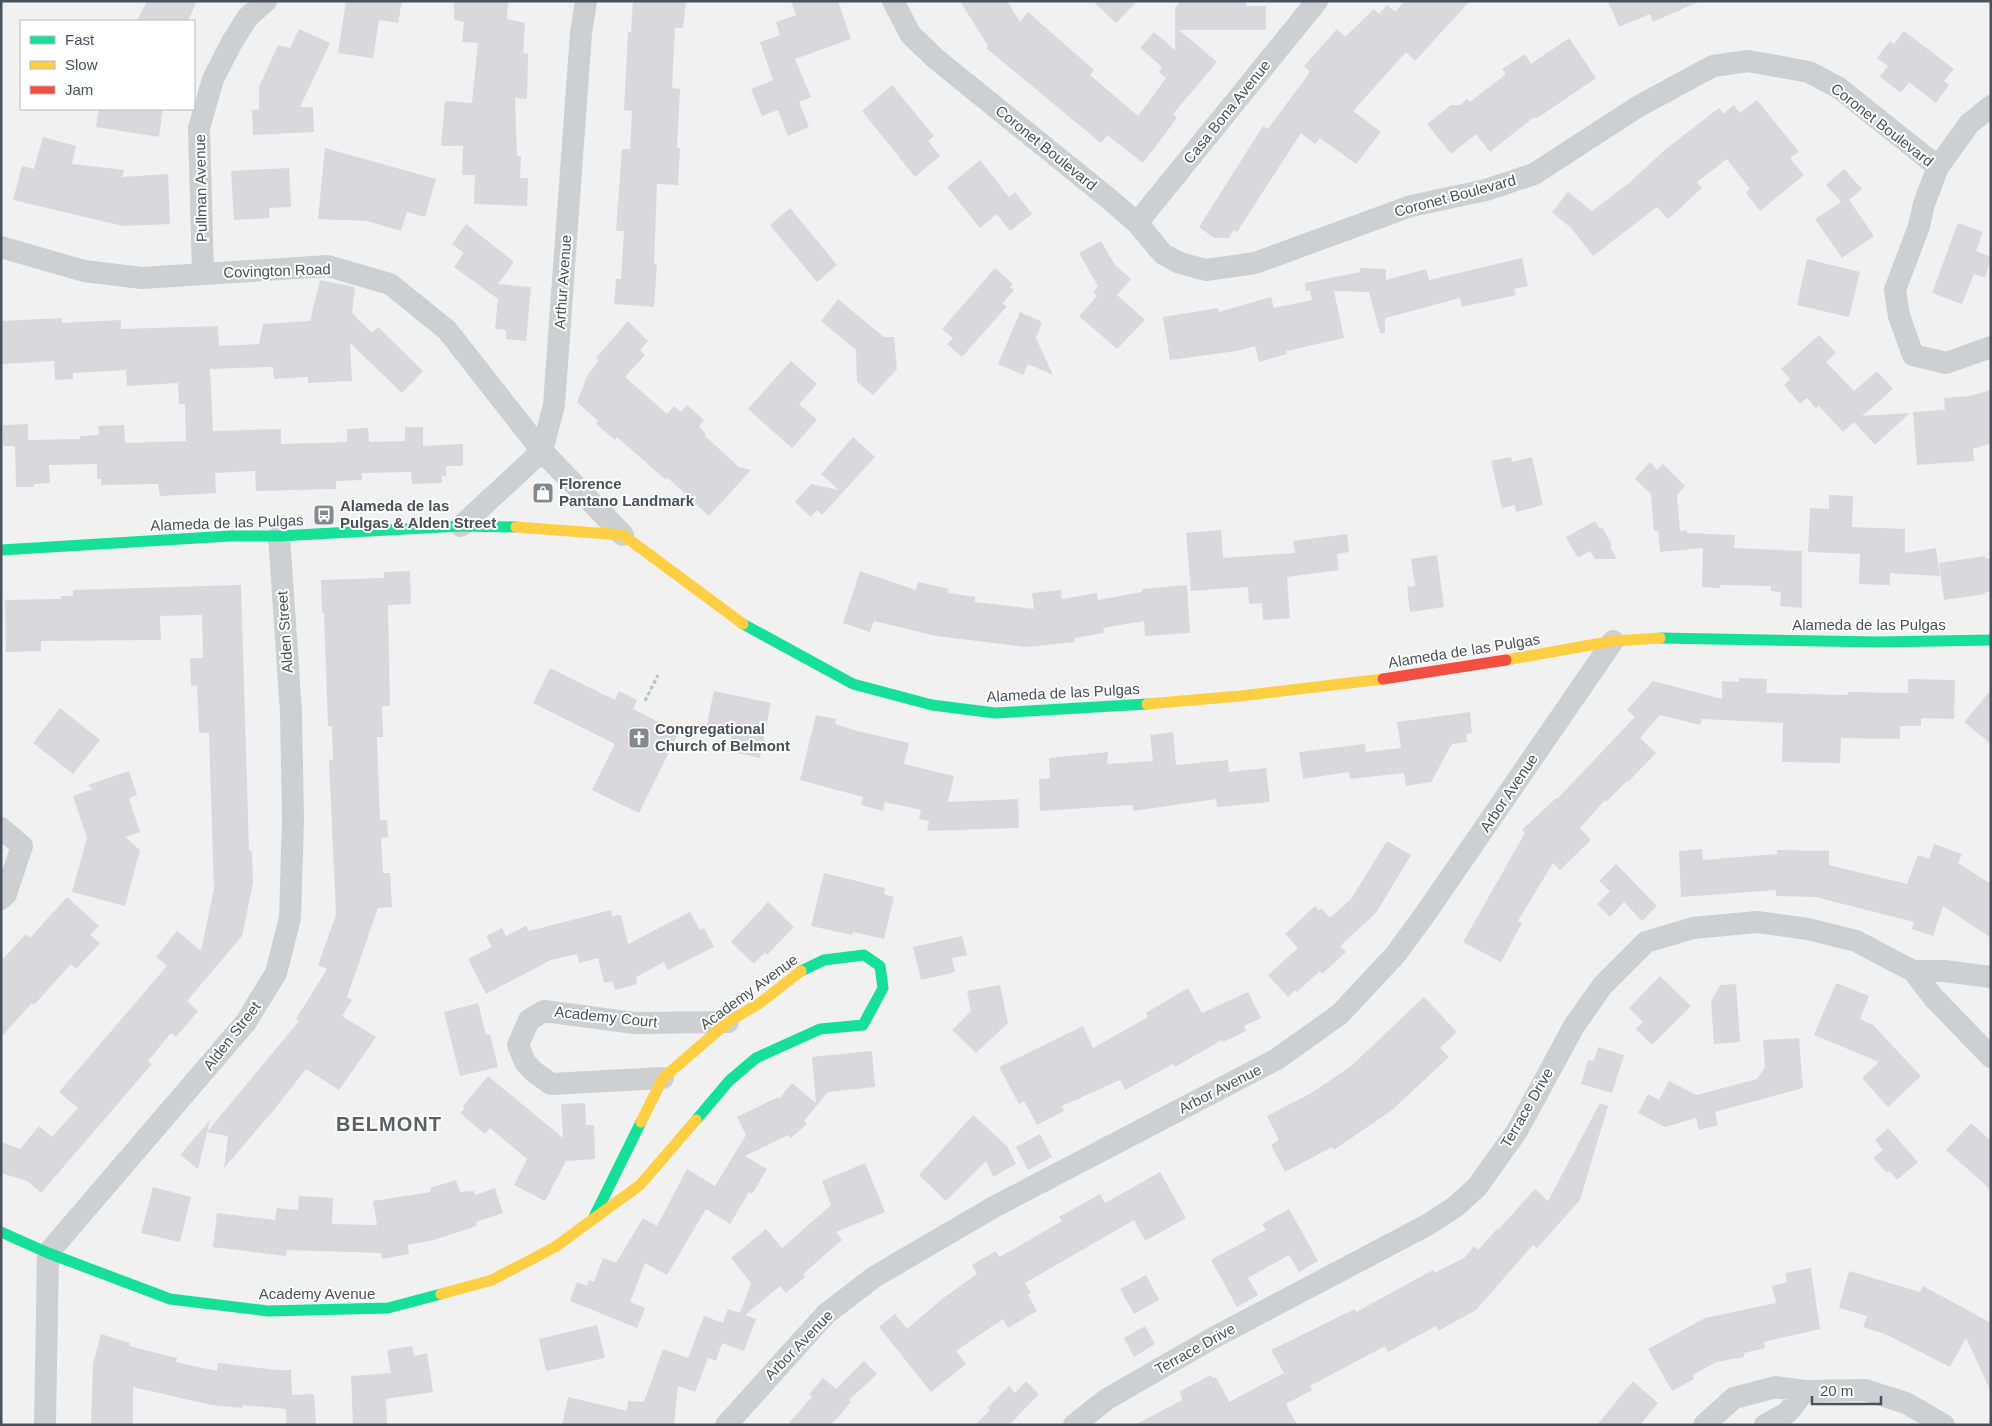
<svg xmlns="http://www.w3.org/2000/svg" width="1992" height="1426" font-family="Helvetica,sans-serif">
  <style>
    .building { fill: #d9d9db }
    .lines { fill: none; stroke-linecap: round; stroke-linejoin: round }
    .path { stroke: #bbc5c2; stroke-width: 3; stroke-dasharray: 4 2.5; stroke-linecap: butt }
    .street { stroke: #cdcfd1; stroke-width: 22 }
    .fast { stroke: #16e098; stroke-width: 11 }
    .slow { stroke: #ffcf43; stroke-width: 11 }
    .jam { stroke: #f24e42; stroke-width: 11 }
    .labels { text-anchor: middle; stroke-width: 4; stroke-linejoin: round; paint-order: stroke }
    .street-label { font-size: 15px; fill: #4a515b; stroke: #fff }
    .poi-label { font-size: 15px; font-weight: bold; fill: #4a515b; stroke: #fff; text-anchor: start }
    .district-label { font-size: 20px; font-weight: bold; letter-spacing: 1px; fill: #5d5f64; stroke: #fff }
  </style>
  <rect width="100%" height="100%" fill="#f1f1f1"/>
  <!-- building -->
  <path class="building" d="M147 1H197L188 21H137Z
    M346 1H402L398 23 379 20 373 58 338 53Z
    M454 1H508L507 19 525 23 523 53 528 54 527 99 515 98 517 156H521L520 178H528L527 206 474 204 475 175H462L463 146H441L445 101 472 103 478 43 462 42 464 22 454 20Z
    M633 1H686L683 28H675L672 88 680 89 677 148H680L678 185 657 184 654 264H657L654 307 614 304 616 279H621L624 231H616L622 149H630L632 111 624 110 628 32H631Z
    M791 1H838L851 39 795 59 811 97 799 102 809 127 788 136 778 110 762 116 751 89 773 80 760 42 780 35 776 22 796 15Z
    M960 1H1007L1020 22 1028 12 1094 70 1090 75 1138 116 1166 78 1159 72 1162 67 1140 48 1154 32 1175 50V8L1181 1H1246V6H1266V30H1179L1217 62 1173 114 1177 118 1143 163 1107 135 1101 143 986 48 988 46Z
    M1093 1H1137L1116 23Z
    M1405 1H1470L1415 61 1406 52 1353 111 1381 132 1356 164 1320 138 1315 144 1301 133 1237 232 1234 230 1228 238H1214L1199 227 1263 126 1268 129 1310 72 1304 66 1337 29 1345 37 1374 9 1379 14 1387 5 1395 12Z
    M1608 1H1700L1653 22 1650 14 1619 27Z
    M299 29 330 43 300 107H313L314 132 253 135 252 110 259 109V87L278 45 290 48Z
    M1904 31 1954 69 1944 81 1949 85 1936 103 1909 82 1901 93 1880 77 1888 66 1877 58 1890 41 1894 44Z
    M1569 38 1596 78 1536 119 1534 117 1490 152 1476 134 1451 154 1427 124 1451 105H1460L1467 99 1470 102 1506 74 1502 69 1525 54 1531 64Z
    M892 85 934 136 928 141 940 156 915 177 862 111Z
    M1757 100 1799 152 1790 158 1804 175 1760 211 1746 193 1750 189 1727 159 1697 182 1702 188 1668 219 1657 207 1593 256 1572 229 1552 212 1568 192 1592 211 1629 183 1667 148 1719 108 1723 114 1734 105 1740 113Z
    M99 109H163L159 137 96 127Z
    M43 137 76 146 72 164 124 170 122 177 168 174 170 224 123 226 13 200 22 166 34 169Z
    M325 148 436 179 425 217 407 212 401 231 367 221 318 219Z
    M980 160 1009 197 1015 192 1032 214 1010 231 997 214 980 228 947 187Z
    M289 168 291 207 269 208 270 218 234 220 231 171Z
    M1844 169 1862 189 1849 200 1874 236 1842 258 1815 219 1841 202 1826 185Z
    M790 208 837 265 817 282 770 225Z
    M1958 223 1983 232 1976 251 1991 257 1985 278 1974 274 1962 304 1932 293Z
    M466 224 514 262 498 284 531 287 526 341 506 339V330L495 329 498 299 454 267 464 253 452 244Z
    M1101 241 1115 265 1131 279 1117 295 1145 320 1117 349 1079 316 1097 296 1093 292 1098 286 1079 253Z
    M1522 258 1528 286 1514 289 1516 295 1462 307 1460 298 1385 318V333H1380L1369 292 1334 291 1344 338 1286 351 1287 354 1259 362 1255 346 1237 351 1170 360 1163 317 1218 308 1219 312 1271 297 1274 308 1312 300 1310 291H1306L1305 283 1360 272V268L1386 269V280L1426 269 1429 280Z
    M1807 259 1860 272 1849 317 1797 305Z
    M995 268 1013 284 1010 287 1014 290 1002 304 1007 306 962 357 947 344 953 338 942 329Z
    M320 280 355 287 352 313 372 333 378 327 423 371 402 393 350 343 352 381 308 383V377L274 379 273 367 210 369 213 431 281 429V444L347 442V429L368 428 369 442 405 441V427H423V446L463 444V466H446V476H442V483L412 484 411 472 362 473V480L336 481V489L256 491 255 471 215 473 216 493 160 496 158 484 101 485V479H97V464L49 465 50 483 34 484V487H16L15 446H3V425L28 424V440L80 439V436L99 435 98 426 124 425 125 443 186 441 185 404H179L178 383 127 386 126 370 73 373V379L55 380 54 361 1 364V321L62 318V323L121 320V329L218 326 219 346 259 344 263 324 310 321Z
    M838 299 884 337H894L897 369 873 395 857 382 856 350 821 321Z
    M1020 312 1042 322 1036 338 1053 375 1028 364 1023 375 998 364Z
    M628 321 648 341 640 350 645 355 625 377 667 414 674 406 681 412 687 405 704 420 699 427 706 434 705 436 739 467 751 470 709 516 668 478 666 480 617 437 615 440 596 424 598 421 577 402 588 374 599 361 596 358Z
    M1819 335 1836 353 1826 362 1854 391 1877 371 1893 389 1862 416 1910 413 1875 445 1854 422 1843 432 1819 406 1816 408 1807 398 1800 404 1784 385 1790 379 1781 369Z
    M791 361 817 384 799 404 817 420 792 448 748 409Z
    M1991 390V443L1973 449 1974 461 1917 465 1913 412 1945 410 1944 398 1970 396Z
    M853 437 875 457 822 515 817 510 811 517 795 502 811 484 839 490 821 474Z
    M1511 457 1512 462 1532 457 1543 505 1516 512 1515 505 1502 508 1491 461Z
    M1650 462 1657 470 1663 464 1685 486 1677 495 1680 531 1687 530V533L1735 535 1734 548 1802 551V608L1780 606 1781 592 1771 591V586L1720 585V588L1702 587 1703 548 1660 552 1658 531H1654L1651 494 1635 479Z
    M1829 495 1853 496 1852 527 1905 529V553L1936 548 1940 576 1890 573V585L1859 584 1860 554 1808 552 1810 508 1829 509Z
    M1595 521 1600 529 1602 527 1612 545 1610 547 1617 559H1595L1590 551 1578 558 1566 537Z
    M1221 530 1223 558 1295 553 1293 541 1347 534 1349 552 1337 554 1339 570 1287 577 1290 618 1263 620 1262 603 1249 604 1248 587 1191 591 1186 533Z
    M1437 555 1444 607 1410 612 1407 587 1415 586 1411 559Z
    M1985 556 1986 559 1991 558V591L1985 592 1986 594 1944 600 1939 563Z
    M410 571 411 604 388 605 390 706H382L383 737H377L380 820H387L388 837 381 838 383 873H390L392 907 378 908 347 997 352 1000 342 1016 376 1037 339 1090 306 1069 273 1111 224 1168 228 1136 207 1132 299 1021 296 1019 327 969 318 965 336 915 329 760H333L332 726H328L324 613H322L321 580 384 578V572Z
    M860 571 916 590 918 582 949 589 948 593 975 597V602L1034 609 1032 593 1061 590 1062 599 1097 593 1098 600 1142 592V589L1187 585 1190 633 1145 636 1144 621 1103 628 1104 633 1074 638 1075 642 1026 647 936 636 874 621 870 632 843 623Z
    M241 585 249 851H252L253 883 242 936 187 1001 198 1011 176 1037 171 1033 148 1061 152 1064 41 1193 27 1181 1 1173V1142L20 1149 39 1126 52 1137 78 1108 59 1092 167 966 156 957 177 931 201 951 214 889 209 733H199L197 685 191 686 190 658H203L202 615 160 616 161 640 41 641V651L6 652 5 600 61 599V596H73V590Z
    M550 668 615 700 619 691 637 700 633 709 679 732 639 813 592 790 615 744 533 703Z
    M1739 678 1767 679 1766 693 1848 695V692L1908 693V679L1955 680 1954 719 1921 718V726H1900V739L1841 738 1840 763 1782 762 1783 723 1702 719 1700 725 1660 715 1640 738 1656 753 1629 781 1628 780 1606 802 1605 800 1580 828 1591 840 1560 870 1553 863 1518 921 1522 923 1501 962 1463 942 1525 833 1522 830 1556 798 1557 799 1635 717 1627 710 1653 681 1722 699V681L1739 682Z
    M1991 690V744L1964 722Z
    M714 691 771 703 760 758 728 751 732 734 706 728Z
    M60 708 100 740 73 774 33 743Z
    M1470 712 1472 733 1466 734 1467 742 1452 744 1431 782 1406 786 1404 773 1350 779 1349 772 1303 779 1299 752 1365 744 1366 752 1401 748 1397 722Z
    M816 715 836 719 835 724 857 731 909 743 904 764 954 776 948 802 1018 799 1019 828 927 831 929 821 919 819 921 810 885 802 883 811 861 805 863 797 800 780Z
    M1173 732 1176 765 1228 760 1229 772 1266 768 1270 802 1217 807 1216 799 1133 811V805L1040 811 1039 779 1050 778 1049 758 1108 752 1107 764 1153 761 1150 735Z
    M129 771 137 795 129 798 140 832 125 837 140 850 125 906 72 892 87 838 73 796 93 789 88 785Z
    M1387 841 1411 855 1376 913 1340 946 1346 952 1322 974 1320 971 1297 992 1295 990 1288 997 1268 975 1298 948 1285 934 1315 906 1319 911 1321 908 1330 918 1351 899Z
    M1934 844 1962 854 1958 863 1991 884V938L1943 906 1933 936 1912 929 1914 922 1815 897 1776 896V890L1681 897 1679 851 1702 849 1703 860 1777 854V850L1829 851V865L1907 884 1918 855 1929 859Z
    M1616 864 1657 906 1642 921 1624 902 1610 917 1597 904 1610 891 1599 881Z
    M824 873 885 888 884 894 894 897 884 939 853 932 852 935 811 926Z
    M67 897 99 926 90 935 100 943 76 969 71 964 34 1005 32 1003 1 1037V961L26 934 30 938Z
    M768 902 794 927 767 955 765 952 754 964 731 942Z
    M611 910 612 916 621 915 628 944 690 912 700 930 704 928 714 947 668 970 664 962 636 977 637 984 615 990 612 981 604 983 598 958 579 963 577 954 551 960 486 994 468 959 492 947 486 936 502 928 506 936 526 926 529 931Z
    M962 936 967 955 952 958 955 972 921 980 913 947Z
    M1660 976 1691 1006 1652 1045 1636 1029 1643 1022 1629 1008Z
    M1836 983 1869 996 1860 1019 1873 1025 1921 1076 1888 1107 1862 1078 1879 1062 1814 1035Z
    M1736 984 1740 1042 1714 1044 1711 1002 1720 985Z
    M1000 985 1008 1023 976 1053 952 1030 971 1011 967 991Z
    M1188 988 1202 1013 1248 992 1261 1018 1244 1026 1246 1031 1223 1042 1222 1040 1175 1067 1173 1064 1125 1090 1120 1080 1062 1106 1064 1111 1037 1125 1024 1101 1019 1104 999 1067 1083 1026 1093 1048 1148 1017 1146 1013Z
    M1424 997 1457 1032 1440 1048 1449 1057 1392 1110 1334 1150 1332 1147 1285 1172 1271 1145 1279 1140 1267 1116 1313 1092 1350 1067Z
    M478 1003 486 1035 490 1034 498 1067 460 1076 444 1012Z
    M1799 1038 1803 1088 1715 1112 1718 1125 1699 1130 1696 1118 1665 1127 1638 1113 1648 1094 1659 1100 1669 1081 1697 1095 1757 1079 1765 1067 1763 1040Z
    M1598 1047 1624 1055 1612 1093 1581 1084 1588 1060 1594 1061Z
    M872 1051 875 1087 828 1092 804 1121 807 1124 791 1138 788 1135 745 1156 767 1169 752 1194 749 1192 730 1224 706 1209 667 1275 645 1263 630 1302 645 1308 637 1328 570 1301 577 1282 587 1286 589 1280 594 1282 603 1258 616 1263 643 1218 657 1226 687 1169 715 1186 746 1135 737 1117 778 1097 779 1099 792 1083 816 1103 812 1057Z
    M488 1076 563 1138 561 1104 585 1103 586 1125H594L595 1159 566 1161 545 1201 514 1185 527 1159 490 1128 485 1134 460 1113 465 1108 463 1106Z
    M1600 1103 1608 1106 1580 1200 1537 1248 1533 1245 1476 1310 1438 1331 1436 1326 1388 1352 1385 1346 1310 1386 1312 1390 1286 1404 1297 1425H1135L1182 1400 1180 1391 1211 1375 1213 1378 1216 1377 1229 1402 1284 1373 1271 1350 1355 1309 1356 1312 1433 1270 1434 1273 1464 1258 1474 1246 1478 1250 1497 1229 1498 1230 1535 1189 1548 1201Z
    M973 1115 1007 1146 1016 1164 993 1177 986 1161 946 1201 919 1175Z
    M210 1120 198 1169 180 1155Z
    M1971 1123 1991 1141V1190L1946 1150Z
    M1888 1128 1918 1162 1897 1180 1890 1171 1887 1173 1873 1158 1883 1150 1875 1140Z
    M1040 1134 1052 1157 1028 1170 1016 1147Z
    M865 1163 885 1212 836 1232 842 1240 803 1274 805 1277 786 1293 780 1286 745 1315 756 1319 744 1351 722 1343 716 1361 708 1358 695 1392 678 1386 674 1425H562L568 1397 627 1411 628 1401 644 1402 663 1349 688 1358 704 1316 723 1323 728 1309 740 1313 751 1283 731 1258 766 1229 782 1248 831 1205 822 1181Z
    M1160 1172 1186 1218 1145 1241 1134 1220 1025 1283 1031 1293 1028 1295 1037 1311 1008 1328 1003 1319 956 1351 966 1364 931 1392 879 1327 895 1314 907 1329 942 1299 977 1274 972 1265 996 1251 999 1257 1014 1249 1062 1221 1059 1217 1100 1194 1105 1203Z
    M456 1180 460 1192 474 1191 475 1195 495 1188 503 1213 476 1222 477 1226 434 1240 408 1245 409 1254 382 1259 381 1253 287 1250 286 1256 213 1247 217 1213 275 1220 277 1208 298 1210 299 1196 333 1198 332 1224 377 1225 373 1201 431 1192 430 1188Z
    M153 1187 191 1197 180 1242 141 1233Z
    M1289 1209 1318 1261 1299 1272 1289 1255 1248 1278 1258 1295 1237 1307 1211 1260 1266 1230 1262 1224Z
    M1811 1268 1820 1329 1764 1342 1765 1348 1744 1353V1357L1716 1362 1693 1375 1694 1379 1672 1391 1648 1349 1705 1318 1776 1303 1772 1286 1787 1282 1785 1273Z
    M1849 1271 1920 1292 1923 1286 1991 1323V1392L1966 1338 1950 1367 1885 1334 1863 1327 1867 1316 1839 1308Z
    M1146 1275 1159 1300 1134 1314 1120 1289Z
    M597 1325 605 1358 546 1371 539 1339Z
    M1145 1326 1155 1344 1134 1357 1124 1338Z
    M101 1334 130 1343 129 1346 177 1358 176 1362 217 1371 218 1363 278 1370H291L292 1395 314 1394 316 1425H286V1409L243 1405 242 1408 211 1405 133 1387V1425H91L93 1364Z
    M412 1346 414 1356 427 1353 433 1392 386 1399 387 1425H353L351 1376 391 1373 387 1350Z
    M864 1361 877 1374 849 1400 851 1402 831 1425H787L812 1397 809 1394 823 1378 836 1389Z
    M1026 1381 1039 1394 1009 1425H975L990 1410 987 1408 1009 1386 1015 1393Z
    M1633 1381 1658 1403 1640 1425H1597Z"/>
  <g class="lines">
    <!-- path -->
    <path class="path" d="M645 701 658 675"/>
    <!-- street -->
    <path class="street" d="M893 1 910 34 936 59 1108 198 1137 223 1163 254 1180 263 1206 270 1255 263 1411 206 1486 190 1534 174 1639 106 1713 66 1748 61 1809 72 1839 88 1938 167
      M1991 106 1969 124 1938 167 1924 204 1919 226 1895 290 1899 316 1913 355 1946 363 1991 347
      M1137 223 1317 1
      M1 247 84 271 142 278 328 266 390 284 447 330 542 451 623 535
      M203 274 199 128 213 79 232 42 248 17 266 1
      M461 526 542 451 554 405 581 33 586 1
      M1 828 22 846 6 894 1 899
      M1913 971 1934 998 1991 1057
      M663 1078 551 1084 533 1071 525 1062 518 1045 529 1020 544 1011 634 1023 728 1022
      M45 1425 48 1253 246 1022 276 973 290 918 293 819 291 712 279 536
      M726 1425 826 1314 874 1277 992 1208 1277 1059 1340 1014 1396 954 1428 910 1613 641
      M1074 1425 1107 1399 1213 1338 1429 1224 1455 1207 1477 1187 1517 1131 1574 1026 1603 985 1646 942 1693 928 1757 922 1808 929 1856 941 1913 971H1944L1991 977
      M1704 1425 1734 1398 1776 1387 1805 1391 1865 1390 1906 1403 1944 1425
      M1765 1425 1787 1413 1805 1391"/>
    <!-- fast -->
    <path class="fast" d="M1 550 230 536H279L461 526 516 527
      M743 624 853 684 932 705 995 713 1147 704
      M1660 638 1879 642 1991 640
      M696 1120 729 1081 756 1058 820 1029 863 1025 883 988 880 966 864 955 824 960 801 971
      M594 1217 641 1122
      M1 1232 48 1253 170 1299 268 1311 388 1308 441 1294"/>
    <!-- slow -->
    <path class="slow" d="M516 527 623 535 743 624
      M1506 660 1613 641 1660 638
      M1147 704 1240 696 1383 679
      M641 1122 663 1078 728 1022 760 1003 801 971
      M441 1294 492 1280 555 1247 640 1185 696 1120"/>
    <!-- jam -->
    <path class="jam" d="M1383 679 1506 660"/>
  </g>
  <!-- icons -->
  <defs>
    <g id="shop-square" transform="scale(1.125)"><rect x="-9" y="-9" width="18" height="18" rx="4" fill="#848990" stroke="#fff"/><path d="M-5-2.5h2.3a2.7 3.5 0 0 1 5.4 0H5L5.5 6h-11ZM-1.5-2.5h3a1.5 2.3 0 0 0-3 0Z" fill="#fff"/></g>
    <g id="bus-square" transform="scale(1.125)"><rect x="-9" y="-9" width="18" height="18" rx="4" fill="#848990" stroke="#fff"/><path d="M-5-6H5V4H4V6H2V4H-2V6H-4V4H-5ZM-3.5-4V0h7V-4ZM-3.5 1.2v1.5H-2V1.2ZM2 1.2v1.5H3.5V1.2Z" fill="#fff"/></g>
    <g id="church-square" transform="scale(1.125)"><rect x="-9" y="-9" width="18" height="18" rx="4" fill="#848990" stroke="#fff"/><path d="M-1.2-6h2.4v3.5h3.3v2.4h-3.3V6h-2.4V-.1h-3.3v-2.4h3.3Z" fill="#fff"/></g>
  </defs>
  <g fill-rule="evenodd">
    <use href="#shop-square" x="543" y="493"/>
    <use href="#bus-square" x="324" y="515"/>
    <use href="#church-square" x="639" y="738"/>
  </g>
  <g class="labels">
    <!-- street labels -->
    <g class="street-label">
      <text transform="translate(1227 112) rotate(-51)" y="5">Casa Bona Avenue</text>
      <text transform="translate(1882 125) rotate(38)" y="5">Coronet Boulevard</text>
      <text transform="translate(1046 148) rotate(39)" y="5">Coronet Boulevard</text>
      <text transform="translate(201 188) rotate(-91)" y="5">Pullman Avenue</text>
      <text transform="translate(1455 196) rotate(-15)" y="5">Coronet Boulevard</text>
      <text transform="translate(277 271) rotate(-2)" y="5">Covington Road</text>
      <text transform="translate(563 282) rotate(-86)" y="5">Arthur Avenue</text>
      <text transform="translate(227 523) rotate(-2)" y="5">Alameda de las Pulgas</text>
      <text x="1869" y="630">Alameda de las Pulgas</text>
      <text transform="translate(285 632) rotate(-94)" y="5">Alden Street</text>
      <text transform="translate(1464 651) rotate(-9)" y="5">Alameda de las Pulgas</text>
      <text transform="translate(1063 693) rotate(-3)" y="5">Alameda de las Pulgas</text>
      <text transform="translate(1509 793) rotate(-56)" y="5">Arbor Avenue</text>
      <text transform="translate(749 992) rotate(-36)" y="5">Academy Avenue</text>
      <text transform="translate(606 1017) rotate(6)" y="5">Academy Court</text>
      <text transform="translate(232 1036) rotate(-52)" y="5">Alden Street</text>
      <text transform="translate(1220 1089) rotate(-27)" y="5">Arbor Avenue</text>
      <text transform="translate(1527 1108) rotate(-60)" y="5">Terrace Drive</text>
      <text x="317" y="1299">Academy Avenue</text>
      <text transform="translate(799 1345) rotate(-46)" y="5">Arbor Avenue</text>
      <text transform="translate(1195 1349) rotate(-29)" y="5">Terrace Drive</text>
    </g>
    <!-- poi labels -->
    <g class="poi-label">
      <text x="559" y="489">Florence<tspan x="559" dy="17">Pantano Landmark</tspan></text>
      <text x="340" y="511">Alameda de las<tspan x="340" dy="17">Pulgas &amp; Alden Street</tspan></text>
      <text x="655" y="734">Congregational<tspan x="655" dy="17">Church of Belmont</tspan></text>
    </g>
    <!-- district labels -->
    <g class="district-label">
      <text x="389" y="1131">BELMONT</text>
    </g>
  </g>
  <!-- border -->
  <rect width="1992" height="1426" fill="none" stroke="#4a515b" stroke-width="5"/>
  <!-- legend -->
  <rect x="20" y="20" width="175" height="90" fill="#ffffff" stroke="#b7b9bd"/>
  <rect x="30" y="36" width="25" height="8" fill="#16e098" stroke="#b7b9bd"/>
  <text x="65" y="45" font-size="15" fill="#4a515b">Fast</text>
  <rect x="30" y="61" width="25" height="8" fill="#ffcf43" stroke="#b7b9bd"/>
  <text x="65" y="70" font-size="15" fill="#4a515b">Slow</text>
  <rect x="30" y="86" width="25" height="8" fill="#f24e42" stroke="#b7b9bd"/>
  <text x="65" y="95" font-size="15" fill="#4a515b">Jam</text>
  <!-- scale -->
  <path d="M1812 1396v8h69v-8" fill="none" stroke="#4a515b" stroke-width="2.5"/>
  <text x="1820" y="1396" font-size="15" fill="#4a515b" stroke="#ffffff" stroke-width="4" paint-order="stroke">20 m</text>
</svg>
